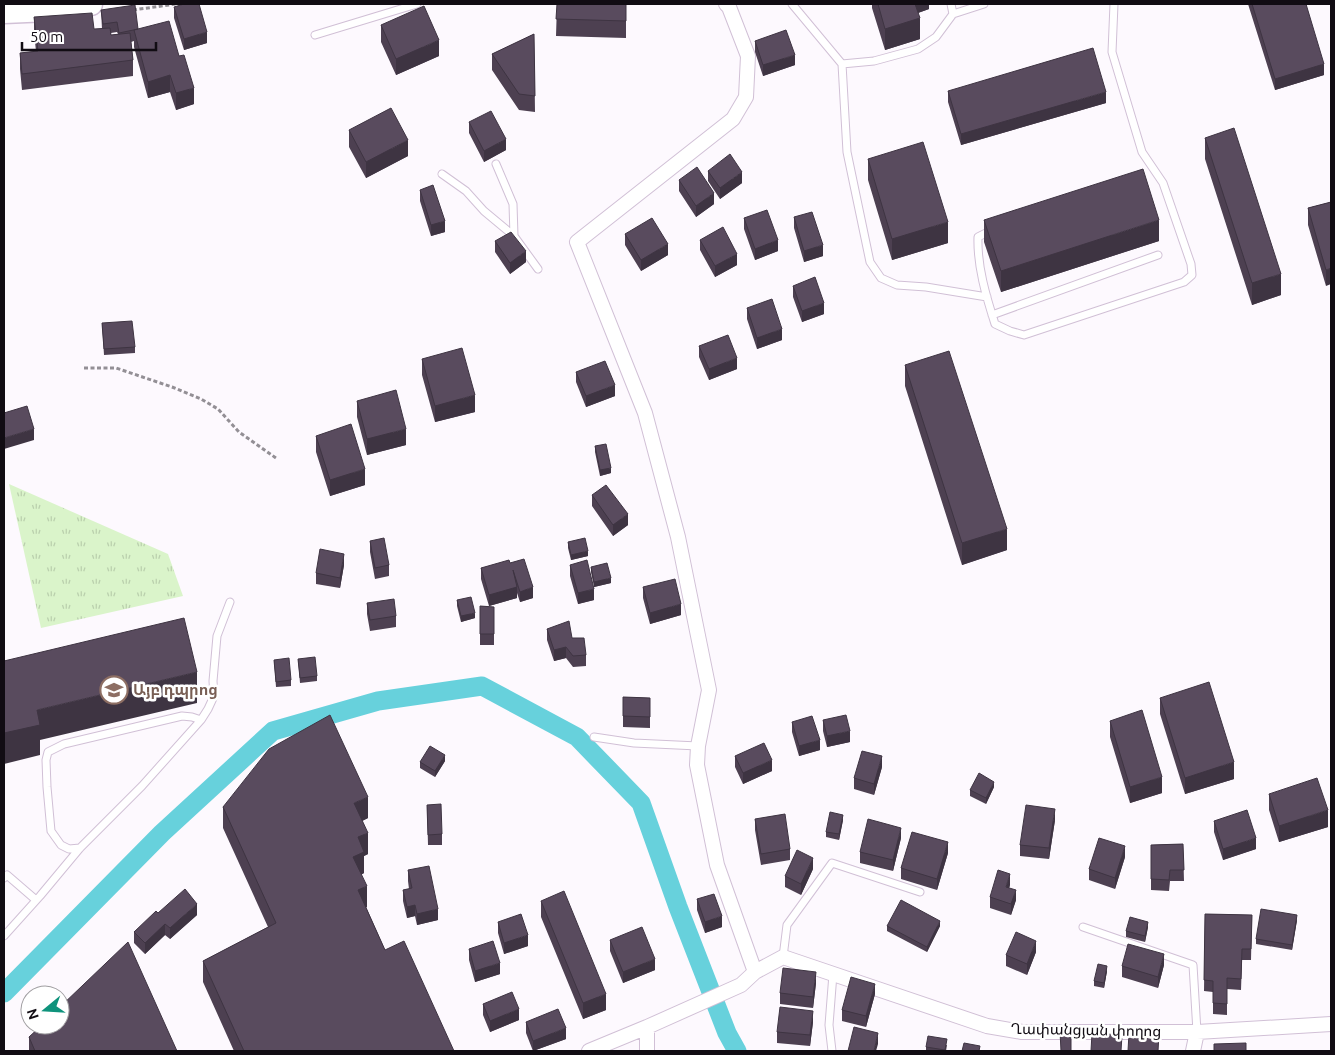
<svg xmlns="http://www.w3.org/2000/svg" width="1335" height="1055" font-family="Ubuntu,'Noto Sans Armenian',sans-serif">
  <style>
    .grass { fill: url(#grass-tufts) }
    .lines { fill: none; stroke-linecap: round; stroke-linejoin: round }
    .canal { stroke: #67d1dc; stroke-width: 19 }
    .service-casing { stroke: #d1c0d6; stroke-width: 9 }
    .minor-casing { stroke: #d1c0d6; stroke-width: 16 }
    .primary-casing { stroke: #d1c0d6; stroke-width: 25 }
    .path { stroke: #938f95; stroke-width: 3; stroke-dasharray: 4 2.5; stroke-linecap: butt }
    .service { stroke: #fff; stroke-width: 7 }
    .minor { stroke: #fff; stroke-width: 14 }
    .primary { stroke: #fff; stroke-width: 22 }
    .wall { fill: #4d4051; fill-rule: evenodd }
    .shaded-wall { fill: #3e3442 }
    .building { fill: #594b5e; stroke: #3e3442 }
    .labels { text-anchor: middle; stroke-width: 5; stroke-linejoin: round; paint-order: stroke }
    .education-label { font-size: 15px; font-weight: bold; fill: #785e54; stroke: #fff; text-anchor: start }
    .street-label { font-size: 15px; fill: #110c13; stroke: #fff }
  </style>
  <defs>
    <pattern id="grass-tufts" width="24" height="20" patternUnits="userSpaceOnUse" patternTransform="scale(1.25)"><rect width="24" height="20" fill="#daf4ca"/><path d="M3 7l-1-3M5 7V3M7 7l1-3M15 17l-1-3M17 17v-4M19 17l1-3" fill="none" stroke="#bad0ad"/></pattern>
  </defs>
  <rect width="100%" height="100%" fill="#fdf9fe"/>
  <!-- grass -->
  <path class="grass" d="M9 484 168 554 183 596 41 628Z"/>
  <g class="lines">
    <!-- canal -->
    <path class="canal" d="M4 993 162 833 273 731 378 701 482 686 577 737 641 803 678 907 727 1033 737 1051"/>
    <!-- service casing -->
    <g class="service-casing">
      <path id="service" d="M792 4 842 64 847 152 870 262 881 278 897 285 926 287 987 297
        M951 4 953 14
        M315 35 417 4
        M842 64 874 61 918 49 936 37 953 14 984 4
        M496 164 513 204 514 236
        M442 174 466 191 484 211 514 236 538 269
        M992 230 978 237C977 266 986 296 995 324L1010 331 1024 335 1184 282 1192 275 1191 264 1163 183 1142 152 1112 52 1114 4
        M992 315 1158 255
        M594 737 634 743 698 746
        M80 848 69 849 61 845 51 831 47 787 46 760 48 752 64 744 182 716 192 717 201 720
        M4 878 7 875 36 900
        M1083 927 1193 965 1197 1032
        M4 936 40 896 80 848 142 786 201 720 208 709 214 696 213 681 217 636 230 602
        M783 957 787 925 832 863 920 892
        M832 1051 829 1025 833 974"/>
    </g>
    <!-- minor casing -->
    <g class="minor-casing">
      <path id="minor" d="M726 4 729 7 748 56 746 97 733 119 577 242 645 413 678 537 709 690 698 746 697 765 717 865 755 972
        M647 1027V1051
        M589 1051 647 1027 741 985 755 972 783 957 987 1026 1022 1032H1197L1331 1024
        M1193 1051 1197 1032"/>
    </g>
    <!-- primary casing -->
    <g class="primary-casing">
      <path id="primary" d="M4 12 49 10 91 4"/>
    </g>
    <!-- path -->
    <path class="path" d="M133 10 176 4
      M84 368H116L172 387 201 399 218 409 239 432 276 458"/>
    <!-- service -->
    <use href="#service" class="service"/>
    <!-- minor -->
    <use href="#minor" class="minor"/>
    <!-- primary -->
    <use href="#primary" class="primary"/>
  </g>
  <!-- wall -->
  <path class="wall" d="M557 4H626V38L556 36Z
    M872 4H929V9L918 13 920 39 885 50 872 8Z
    M1248 4H1306L1324 75 1275 90Z
    M174 7 207 43 184 50 174 18Z
    M101 10 138 29 179 56 194 104 176 110 170 92 148 98 134 47V41L131 42 133 60V76L22 90 20 69V53L36 51 34 33V17L94 29H102ZM117 32 118 34 111 35V33Z
    M381 25 439 56 396 75 381 42Z
    M534 34 535 112 519 110 492 70V54Z
    M755 41 795 65 763 76 755 52Z
    M948 91 1106 103 961 145 948 102Z
    M469 122 506 150 484 162 469 133Z
    M349 130 408 156 366 178 349 147Z
    M1205 138 1281 295 1252 305 1205 159Z
    M868 159 948 243 892 260 868 180Z
    M708 171 742 183 720 199 708 181Z
    M679 180 714 204 696 217 679 191Z
    M420 190 445 232 431 236 420 201Z
    M1331 202 1326 286 1308 225V208Z
    M794 217 823 256 804 262 794 228Z
    M744 218 778 251 755 260 744 229Z
    M984 220 1159 241 1001 292 984 242Z
    M625 234 668 255 641 271 625 245Z
    M700 240 737 265 715 277 700 250Z
    M495 241 526 262 510 274 495 252Z
    M793 286 824 314 802 322 793 297Z
    M747 308 782 340 757 349 747 319Z
    M102 323 135 347V353L104 355Z
    M699 346 737 369 709 380 699 357Z
    M422 359 475 412 435 422 422 375Z
    M905 365 1007 550 962 565 905 386Z
    M576 372 615 396 586 407 576 382Z
    M357 401 406 445 367 455 357 417Z
    M316 436 365 485 330 496 316 452Z
    M595 446 611 473 600 476 595 452Z
    M592 495 628 525 613 536 592 506Z
    M370 541 389 565V576L375 579 370 552Z
    M568 542 588 556 571 560 568 548Z
    M510 563 533 598 520 602 517 593V598L489 606 481 579V568Z
    M344 565 340 588 316 584V573Z
    M570 565 594 600 578 604 570 576Z
    M591 567 611 583 594 587 591 572Z
    M643 587 681 615 650 624 643 598Z
    M457 600 475 618 461 622 457 606Z
    M367 603 396 616V627L370 631 367 614Z
    M480 606 494 607V645H480Z
    M547 629 572 638 586 655V666L573 667 566 658 554 661 547 640Z
    M298 659 317 676V681L300 683Z
    M274 660 291 680V686L276 687Z
    M623 697 650 698V728L623 727Z
    M1160 698 1234 779 1185 794 1160 714Z
    M823 720 850 742 827 747 823 731Z
    M1110 721 1162 793 1130 803 1110 737Z
    M792 722 820 750 799 756 792 732Z
    M735 756 772 771 743 784 735 767Z
    M445 761 435 777 420 768V762Z
    M882 767 874 795 854 789V778Z
    M994 787 986 804 970 796V790Z
    M1269 794 1328 827 1279 842 1269 810Z
    M427 805 442 834V845H428Z
    M223 807 368 818 362 821 368 854 364 856V873L361 875 366 907 385 950 454 1051H234L203 982V961L268 927 223 828Z
    M755 819 790 849V860L761 865 755 830Z
    M843 820 839 840 826 837V832Z
    M1055 820 1049 859 1020 856V845Z
    M1214 821 1256 849 1223 860 1214 832Z
    M901 838 893 871 860 863V852Z
    M1183 844 1184 881H1170L1169 891 1151 890V845Z
    M948 853 937 890 901 879V868Z
    M1125 857 1115 889 1089 880V869Z
    M813 869 801 895 785 887V876Z
    M408 870 438 920 417 925 415 916 407 918 403 901V890L409 889 408 881Z
    M1010 885 1009 888 1016 900 1011 915 990 908V897Z
    M697 899 722 927 705 933 697 910Z
    M541 901 606 1010 583 1019 541 917Z
    M158 913 197 915 170 939 165 935 145 954 134 943V932Z
    M1205 914 1252 915 1251 960H1242L1241 990 1227 989V1015L1213 1014V992L1204 991Z
    M1297 920 1292 950 1256 944V939Z
    M498 922 528 946 504 954 498 933Z
    M887 926H940L927 952 887 931Z
    M1148 927 1145 942 1126 937V931Z
    M610 940 655 970 623 983 610 951Z
    M469 949 500 974 475 982 469 960Z
    M1036 952 1027 975 1006 966V955Z
    M1164 965 1158 988 1122 977V966Z
    M1107 971 1104 988 1094 986V981Z
    M816 983 813 1008 780 1004V993Z
    M875 994 866 1027 842 1021V1010Z
    M483 1004 519 1020 490 1032 483 1015Z
    M526 1022 566 1039 533 1051 526 1033Z
    M813 1022 810 1046 777 1043V1032Z
    M29 1037 177 1051H29Z
    M947 1045 946 1051H926V1047Z"/>
  <!-- shaded-wall -->
  <path class="shaded-wall" d="M912 4H929V9L912 15Z
    M920 18V39L885 50V29Z
    M207 32V43L184 50V39Z
    M439 40V56L396 75V59Z
    M795 55V65L763 76V65Z
    M1324 64V75L1275 90V79Z
    M170 75V92L148 98V82Z
    M194 88V104L176 110V93Z
    M1106 92V103L961 145V134Z
    M506 139V150L484 162V151Z
    M408 140V156L366 178V162Z
    M742 172V183L720 199V188Z
    M714 193V204L696 217V206Z
    M1159 220V241L1001 292V271Z
    M445 221V232L431 236V225Z
    M948 222V243L892 260V239Z
    M778 240V251L755 260V249Z
    M668 244V255L641 271V260Z
    M823 245V256L804 262V251Z
    M526 251V262L510 274V263Z
    M737 254V265L715 277V266Z
    M1331 268V284L1326 286V270Z
    M1281 274V295L1252 305V283Z
    M824 303V314L802 322V311Z
    M782 329V340L757 349V338Z
    M737 358V369L709 380V369Z
    M615 385V396L586 407V396Z
    M475 395V412L435 422V406Z
    M34 429V440L4 449V438Z
    M406 429V445L367 455V439Z
    M611 468V473L600 476V470Z
    M365 469V485L330 496V480Z
    M628 514V525L613 536V525Z
    M1007 529V550L962 565V543Z
    M588 551V556L571 560V555Z
    M344 554V565L340 588V578Z
    M611 578V583L594 587V582Z
    M517 587V598L489 606V595Z
    M533 587V598L520 602V592Z
    M594 589V600L578 604V593Z
    M681 604V615L650 624V613Z
    M475 613V618L461 622V616Z
    M566 647V658L554 661V650Z
    M197 672V703L40 740V755L4 764V733L37 710Z
    M850 731V742L827 747V736Z
    M820 740V750L799 756V746Z
    M445 755V761L435 777V771Z
    M882 756V767L874 795V784Z
    M772 760V771L743 784V773Z
    M1234 762V779L1185 794V778Z
    M1162 777V793L1130 803V787Z
    M994 782V787L986 804V798Z
    M368 797V818L354 825V803Z
    M1055 809V820L1049 859V848Z
    M1328 810V827L1279 842V826Z
    M843 815V820L839 840V834Z
    M901 828V838L893 871V860Z
    M368 833V854L364 856V873L353 878V857L358 837Z
    M1256 838V849L1223 860V849Z
    M948 842V853L937 890V879Z
    M1125 846V857L1115 889V878Z
    M813 858V869L801 895V884Z
    M1010 874V885L1006 898V887Z
    M367 886V907L358 911V890Z
    M1016 890V900L1011 915V904Z
    M197 904V915L170 939V928Z
    M415 905V916L407 918V907Z
    M438 909V920L417 925V914Z
    M1297 915V920L1292 950V945Z
    M722 916V927L705 933V922Z
    M940 921V926L927 952V947Z
    M1148 922V927L1145 942V936Z
    M165 924V935L145 954V943Z
    M528 935V946L504 954V943Z
    M1036 941V952L1027 975V964Z
    M1164 954V965L1158 988V977Z
    M655 959V970L623 983V972Z
    M500 963V974L475 982V971Z
    M1107 966V971L1104 988V983Z
    M816 972V983L813 1008V997Z
    M875 984V994L866 1027V1016Z
    M606 994V1010L583 1019V1003Z
    M519 1009V1020L490 1032V1021Z
    M813 1011V1022L810 1046V1035Z
    M566 1028V1039L533 1051V1041Z
    M878 1033V1044L876 1051H874Z"/>
  <!-- building -->
  <path class="building" d="M184 4H199L207 32 184 39 174 7Z
    M557 4H626V21L556 19Z
    M878 4H915L920 18 885 29Z
    M1252 4H1306L1324 64 1275 79Z
    M135 5 138 29 119 33 117 22 103 24 101 10Z
    M424 6 439 40 396 59 381 25Z
    M92 13 94 29 110 28 111 35 130 33 133 60 22 74 20 53 38 51 34 17Z
    M169 21 179 56 184 55 194 88 176 93 170 75 148 82 134 30Z
    M786 30 795 55 763 65 755 41Z
    M534 34 535 96 519 94 492 54Z
    M1093 48 1106 92 961 134 948 91Z
    M391 108 408 140 366 162 349 130Z
    M491 111 506 139 484 151 469 122Z
    M1234 128 1281 274 1252 283 1205 138Z
    M923 142 948 222 892 239 868 159Z
    M730 154 742 172 720 188 708 171Z
    M697 167 714 193 696 206 679 180Z
    M1143 169 1159 220 1001 271 984 220Z
    M433 185 445 221 431 225 420 190Z
    M1331 202V268L1326 270 1308 208Z
    M767 210 778 240 755 249 744 218Z
    M812 212 823 245 804 251 794 217Z
    M652 218 668 244 641 260 625 234Z
    M723 227 737 254 715 266 700 240Z
    M511 232 526 251 510 263 495 241Z
    M815 277 824 303 802 311 793 286Z
    M772 299 782 329 757 338 747 308Z
    M132 321 135 347 104 349 102 323Z
    M728 335 737 358 709 369 699 346Z
    M462 348 475 395 435 406 422 359Z
    M949 351 1007 529 962 543 905 365Z
    M605 361 615 385 586 396 576 372Z
    M396 390 406 429 367 439 357 401Z
    M27 406 34 429 4 438V413Z
    M351 424 365 469 330 480 316 436Z
    M606 444 611 468 600 470 595 446Z
    M606 485 628 514 613 525 592 495Z
    M384 538 389 565 375 568 370 541Z
    M585 538 588 551 571 555 568 542Z
    M320 549 344 554 340 578 316 573Z
    M524 559 533 587 520 592 513 570 517 587 489 595 481 568 509 560 510 563Z
    M587 560 594 589 578 593 570 565Z
    M607 563 611 578 594 582 591 567Z
    M675 579 681 604 650 613 643 587Z
    M471 597 475 613 461 616 457 600Z
    M394 599 396 616 370 620 367 603Z
    M480 606 494 607V634H480Z
    M184 618 197 672 37 710 40 725 4 733V661Z
    M569 621 572 638H584L586 655 573 656 566 647 554 650 547 629Z
    M315 657 317 676 300 678 298 659Z
    M289 658 291 680 276 682 274 660Z
    M1209 682 1234 762 1185 778 1160 698Z
    M623 697 650 698V717L623 716Z
    M1142 710 1162 777 1130 787 1110 721Z
    M330 715 368 797 354 803 368 833 358 837 364 852 353 857 367 886 358 890 385 950 404 941 454 1051H244L203 961 276 923 223 807 269 749Z
    M846 715 850 731 827 736 823 720Z
    M812 716 820 740 799 746 792 722Z
    M764 743 772 760 743 773 735 756Z
    M430 746 445 755 435 771 420 762Z
    M862 751 882 756 874 784 854 778Z
    M979 773 994 782 986 798 970 790Z
    M1317 778 1328 810 1279 826 1269 794Z
    M441 804 442 834 428 835 427 805Z
    M1026 805 1055 809 1049 848 1020 845Z
    M1247 810 1256 838 1223 849 1214 821Z
    M830 812 843 815 839 834 826 832Z
    M785 814 790 849 761 854 755 819Z
    M868 819 901 828 893 860 860 852Z
    M912 832 948 842 937 879 901 868Z
    M1099 838 1125 846 1115 878 1089 869Z
    M1183 844 1184 870H1170L1169 880 1151 879V845Z
    M797 850 813 858 801 884 785 876Z
    M429 866 438 909 417 914 415 905 407 907 403 890 412 888 408 870Z
    M998 870 1010 874 1006 887 1016 890 1011 904 990 897Z
    M185 889 197 904 170 928 165 924 145 943 134 932 156 911 158 913Z
    M564 891 606 994 583 1003 541 901Z
    M714 894 722 916 705 922 697 899Z
    M901 900 940 921 927 947 887 926Z
    M1261 909 1297 915 1292 945 1256 939Z
    M521 914 528 935 504 943 498 922Z
    M1205 914 1252 915 1251 949H1242L1241 979 1227 978V1004L1213 1003V981L1204 980Z
    M1130 917 1148 922 1145 936 1126 931Z
    M642 927 655 959 623 972 610 940Z
    M1016 932 1036 941 1027 964 1006 955Z
    M493 941 500 963 475 971 469 949Z
    M128 942 177 1051H35L29 1037 42 1025H60V1007Z
    M1128 944 1164 954 1158 977 1122 966Z
    M1098 964 1107 966 1104 983 1094 981Z
    M783 968 816 972 813 997 780 993Z
    M851 977 875 984 866 1016 842 1010Z
    M512 992 519 1009 490 1021 483 1004Z
    M780 1007 813 1011 810 1035 777 1032Z
    M558 1009 566 1028 533 1041 526 1022Z
    M854 1027 878 1033 874 1051H848Z
    M1071 1030V1051H1061L1060 1031Z
    M1092 1033 1122 1035 1121 1051H1091Z
    M1129 1033 1159 1034 1158 1051H1128Z
    M928 1036 947 1039 945 1050 926 1047Z
    M964 1043 980 1046 979 1051H962Z
    M1246 1043V1051H1214V1044Z"/>
  <!-- icons -->
  <defs>
    <g id="school-ring" transform="scale(1.4375)"><circle r="9.5" fill="#fff" stroke="#8d6e63" stroke-width="1.5"/><path d="M0-5L7-2L0 1L-7-2ZM-4 1L0 2.5L4 1V4Q0 6-4 4Z" fill="#8d6e63"/></g>
  </defs>
  <g fill-rule="evenodd">
    <use href="#school-ring" x="114" y="690"/>
  </g>
  <g class="labels">
    <!-- education labels -->
    <g class="education-label">
      <text x="133" y="695">Այբ դպրոց</text>
    </g>
    <!-- street labels -->
    <g class="street-label">
      <text transform="translate(1086 1030) rotate(1)" y="5">Ղափանցյան փողոց</text>
    </g>
  </g>
  <!-- border -->
  <rect width="1335" height="1055" fill="none" stroke="#110c13" stroke-width="10"/>
  <!-- north arrow -->
  <g transform="translate(45 1010) rotate(252)"><circle r="24" fill="#ffffff" stroke="#a09ea1"/>
  <path d="M0-4L9 19L0 12L-9 19Z" fill="#0f937c"/>
  <text y="-8" font-size="14" font-weight="bold" text-anchor="middle" fill="#110c13">N</text>
  </g>
  <!-- scale -->
  <path d="M22 42v8h134v-8" fill="none" stroke="#110c13" stroke-width="2.5"/>
  <text x="30" y="42" font-size="15" fill="#110c13" stroke="#ffffff" stroke-width="4" paint-order="stroke">50 m</text>
</svg>
